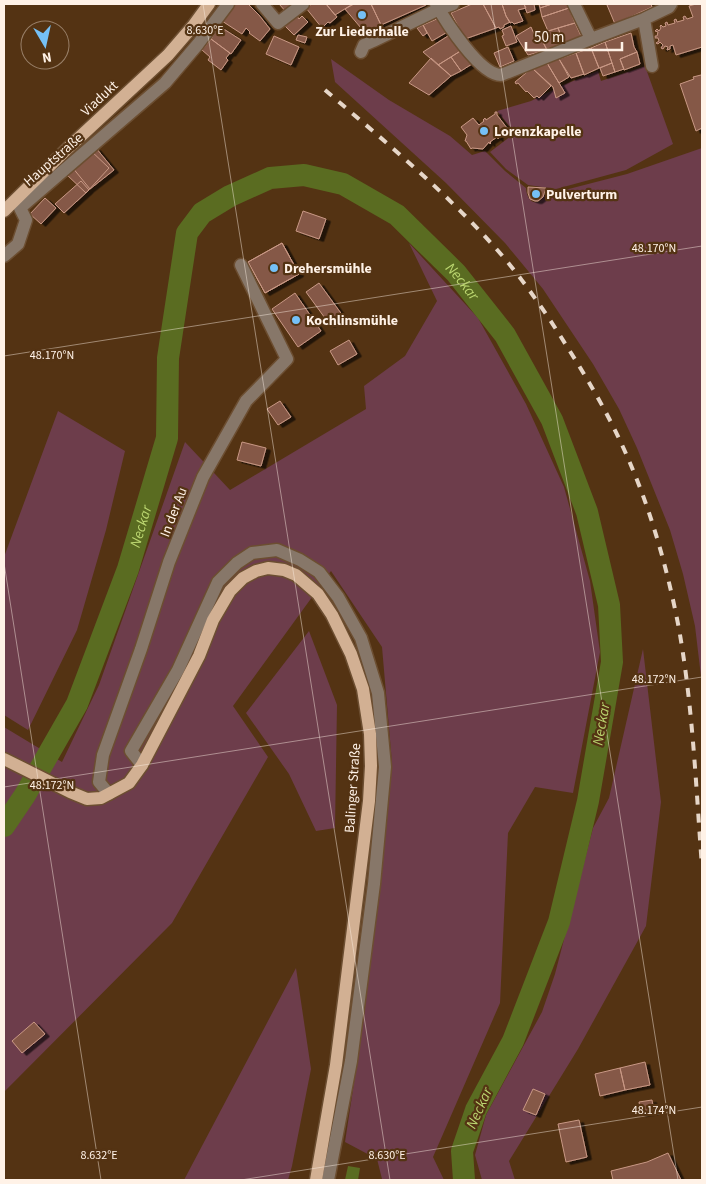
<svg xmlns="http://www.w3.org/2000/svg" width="706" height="1184" font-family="'Source Sans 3',sans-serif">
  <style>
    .green { fill: #6d3d4b }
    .water { fill: #5a6c21 }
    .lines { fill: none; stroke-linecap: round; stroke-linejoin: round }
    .river { stroke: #5a6c21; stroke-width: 22 }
    .building { fill: #855847; stroke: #c99885; filter: url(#shadow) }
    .minor-casing { stroke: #6c4e31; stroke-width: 15 }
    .major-casing { stroke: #6c4e31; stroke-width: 15 }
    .minor { stroke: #877769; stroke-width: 12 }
    .major { stroke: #d2b093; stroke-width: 12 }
    .rail { stroke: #e6d6c8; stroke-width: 4; stroke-dasharray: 9 9; stroke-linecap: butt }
    .ticks { fill: none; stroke: #fff2e7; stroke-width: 1; stroke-opacity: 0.45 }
    .poi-dot { fill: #75c0f6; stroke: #543313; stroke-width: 2 }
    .labels { text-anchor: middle; stroke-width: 4.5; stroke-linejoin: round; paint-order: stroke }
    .poi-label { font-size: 14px; font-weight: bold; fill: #fff2e7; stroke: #543313; text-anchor: start }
    .street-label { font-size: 14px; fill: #fff2e7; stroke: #543313 }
    .water-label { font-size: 15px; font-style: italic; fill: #bbd670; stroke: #543313 }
    .ticks-label { font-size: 12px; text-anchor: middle; fill: #fff2e7; stroke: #543313; stroke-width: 4.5; stroke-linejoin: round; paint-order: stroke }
  </style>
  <defs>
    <filter id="shadow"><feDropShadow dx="4.5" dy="2.5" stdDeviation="0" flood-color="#0009"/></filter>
  </defs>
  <rect width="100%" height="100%" fill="#543313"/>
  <!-- green -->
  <path class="green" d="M331 59 389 100 450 136 472 155 485 151 505 171 526 188C527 205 541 208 546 191L557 192 627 174 702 148V685L695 626 683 574 670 530 637 448 619 409 593 364 543 289 505 243 446 183 335 82Z
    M645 66 673 144 626 170 556 189 528 185 506 169 490 152 515 133 497 111 531 101 563 85 598 71 601 81Z
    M409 243 478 318 526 404 564 487 590 581 600 652 573 793 535 787 508 833 500 1003 433 1157 444 1180H382V1179L377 1159 345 1142 360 1043 392 763 382 647 331 571 233 706 268 757 172 923 4 1092V727L62 762 99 685 185 442 230 490 366 409 364 386 405 356 437 301Z
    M58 411 125 451 106 530 77 630 28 730 4 715V557Z
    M309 631 337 705 335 828 316 831 289 774 246 713Z
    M643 649 661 802 646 926 578 1049 509 1161 515 1180H482L475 1155 486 1115 542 1012 555 974 593 828 609 798Z
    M296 968 311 1069 292 1166 288 1180H184Z"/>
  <!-- water -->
  <path class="water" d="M348 1166 360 1168 358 1180H345Z"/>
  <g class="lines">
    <!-- river -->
    <path class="river" id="s1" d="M4 826 25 795 77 704 128 569 167 438 168 358 187 233 202 213 230 196 270 178 304 175 343 184 397 215 456 273 505 335 552 420 587 512 609 605 612 662 588 801 559 922 513 1041 476 1110 462 1151 464 1180"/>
  </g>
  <!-- building -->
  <path class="building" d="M235 4H248L259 15 270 29 260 41 249 33 250 32 246 28 242 34 222 21Z
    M279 4H298L287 13Z
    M312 4H326L337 17 330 23 328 22 322 28 306 8Z
    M326 4H350L351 5 335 15Z
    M354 4H371L382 27 366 34 345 9Z
    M371 4H425L426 5 381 25Z
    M472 4H483L496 28 465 39 451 13Z
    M483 4H502L506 16 510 22 504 25V27L500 29 499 27 496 28Z
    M502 4H524L526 8 518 10 523 21 514 24 512 22 510 23 506 16Z
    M524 4H534L535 10 527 13Z
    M539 4H552L540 8Z
    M552 4H567L569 8 542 17 540 8Z
    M610 4H651L652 7 615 24 607 5Z
    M696 4H702V47L676 55 673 45 670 46V49L667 50 668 47 665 46 663 49 661 48 663 45 660 42 658 44 656 43 659 41 658 38H655V36H657L658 32 655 31 657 29 659 31 661 28 660 26 661 25 663 27 666 26 665 23 667 22 668 25 675 23 674 20 676 19 677 22 684 20 683 17 685 16 687 19 693 17 689 6Z
    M569 8 575 23 548 31 542 17Z
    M297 16 299 19 302 16 308 22 294 35 285 26Z
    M439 18 449 31 432 41 423 25Z
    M575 23 581 36 564 43 558 28Z
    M423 25 427 33 423 36 417 28Z
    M219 26 241 40 231 54 211 39Z
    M511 26 517 42 506 46 502 36 504 35 502 30Z
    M531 27 535 36 539 35 547 50 528 55 516 36Z
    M558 28 564 43 547 50 539 34Z
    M631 33 634 47 637 52 620 59 624 69 615 72 605 42Z
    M451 34 462 50 438 65 423 52Z
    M298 35 307 37 305 43 296 40Z
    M274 36 299 47 291 65 266 54Z
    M211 39 230 53 226 58 228 60 221 70 208 60 210 57 202 50Z
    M605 42 612 63 599 68 591 48Z
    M508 47 514 61 500 67 494 53Z
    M591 48 599 68 584 75 576 53Z
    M462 50 472 64 461 71 451 57Z
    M637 52 640 64 624 70 620 59Z
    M576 53 584 74 571 78 559 59Z
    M451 57 461 71 451 76 438 65Z
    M431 58 451 76 429 95 409 83Z
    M559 59 569 77 559 83 547 63Z
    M547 63 565 93 556 98 553 87 532 68Z
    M612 63 615 72 603 76 600 68Z
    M532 68 551 86 539 98 537 96 534 98 527 91 526 92 518 83 516 84 515 82Z
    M701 75 702 76V128L696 131 680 84 694 79 693 77Z
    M495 112H497V115L507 128 509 129 508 131 507 130 498 136 499 138 498 139 497 137 490 142 491 143 490 144 489 142 483 149 472 148 471 149 466 141H465L467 135 461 127 473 118 478 124 479 125 484 121 483 120 485 118 486 120 495 114Z
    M96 148 114 170 90 189 72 167Z
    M89 149 109 168 86 193 66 174Z
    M81 181 89 190 64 213 55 204Z
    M528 187 546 188 543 197 538 201H535L530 199 528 193Z
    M45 198 56 208 41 224 30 214Z
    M303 211 326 219 319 239 296 231Z
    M282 243 299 274 265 293 248 262Z
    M282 243 299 274 265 293 248 262Z
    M319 283 343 316 330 325 306 292Z
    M295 293 321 331 298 347 272 309Z
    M349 340 357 354 338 365 330 351Z
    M280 401 291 417 278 425 267 409Z
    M242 442 266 448 261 466 237 460Z
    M34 1022 45 1034 22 1053 12 1041Z
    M645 1062 650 1085 625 1090 620 1068Z
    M620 1068 625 1090 600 1096 595 1074Z
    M533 1089 545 1094 536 1115 523 1110Z
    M652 1100 654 1112 641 1114 639 1102Z
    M579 1120 587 1157 566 1162 558 1124Z
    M668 1153 681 1180H613L611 1171 647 1162Z"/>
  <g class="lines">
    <!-- minor casing -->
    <g class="minor-casing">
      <path id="minor" d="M262 4 278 23 303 4
        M436 4C446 22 480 75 501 75L591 39 644 19 669 7 671 4
        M574 4 591 39
        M644 19 652 66
        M361 52 364 45 373 41 439 9 453 4
        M4 256 18 244 26 220 20 208 165 83 198 44 228 4
        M142 765 131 751 178 670 218 582 237 563 252 553 277 550 300 560 319 572 338 597 361 638 378 693 385 767 374 884 351 1061 328 1180
        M109 794 99 782 103 755 141 649 169 562 203 477 246 401 287 359 241 265"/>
    </g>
    <!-- major casing -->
    <g class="major-casing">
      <path id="major" d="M4 211 68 148 168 55 193 26 209 4
        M4 759 70 792 87 799 101 798 129 783 142 765 199 656 213 620 230 591 243 578 256 571 268 568 284 570 296 575 318 594 332 615 351 654 363 689 370 734 371 766 369 801 336 1065 316 1180"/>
    </g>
    <!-- minor -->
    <use href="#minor" class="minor"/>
    <!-- major -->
    <use href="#major" class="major"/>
    <!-- rail -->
    <path class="rail" d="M325 90C388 144 452 197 506 260 528 287 548 316 566 345 589 381 610 417 627 456 651 510 668 571 679 629 693 708 696 788 702 867"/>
  </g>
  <!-- ticks -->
  <path class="ticks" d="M203 4 390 1180M491 4 678 1180M4 356 702 246M4 563 101 1180M4 787 702 677M241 1180 702 1107"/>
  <!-- markers -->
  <g class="poi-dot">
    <circle cx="362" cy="15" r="5"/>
    <circle cx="484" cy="131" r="5"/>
    <circle cx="536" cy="194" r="5"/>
    <circle cx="274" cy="268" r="5"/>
    <circle cx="296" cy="320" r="5"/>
  </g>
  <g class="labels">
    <!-- poi labels -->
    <g class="poi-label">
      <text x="362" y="36" text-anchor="middle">Zur Liederhalle</text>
      <text x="494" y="136">Lorenzkapelle</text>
      <text x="546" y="199">Pulverturm</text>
      <text x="284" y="273">Drehersmühle</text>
      <text x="306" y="325">Kochlinsmühle</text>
    </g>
    <!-- street labels -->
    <g class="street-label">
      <text transform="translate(99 98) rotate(-43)" y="5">Viadukt</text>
      <text transform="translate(53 159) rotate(-41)" y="5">Hauptstraße</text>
      <text transform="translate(173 512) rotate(-69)" y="5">In der Au</text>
      <text transform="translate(352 788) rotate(-86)" y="5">Balinger Straße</text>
    </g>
    <!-- water labels -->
    <g class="water-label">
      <text dy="5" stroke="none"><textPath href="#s1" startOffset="961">Neckar</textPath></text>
      <text dy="5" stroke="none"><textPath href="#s1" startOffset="331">Neckar</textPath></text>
      <text transform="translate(601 724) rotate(-80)" y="5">Neckar</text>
      <text transform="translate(479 1108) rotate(-66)" y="5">Neckar</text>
    </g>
  </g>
  <g class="ticks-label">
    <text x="205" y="34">8.630°E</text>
    <text x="654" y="252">48.170°N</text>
    <text x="52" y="359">48.170°N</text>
    <text x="654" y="683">48.172°N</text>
    <text x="52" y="789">48.172°N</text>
    <text x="654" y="1114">48.174°N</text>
    <text x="99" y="1159">8.632°E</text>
    <text x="387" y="1159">8.630°E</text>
  </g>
  <!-- border -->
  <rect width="706" height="1184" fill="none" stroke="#fff2e7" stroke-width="10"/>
  <!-- north arrow -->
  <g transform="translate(45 45) rotate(171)"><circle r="24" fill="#543313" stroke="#987f68"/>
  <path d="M0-4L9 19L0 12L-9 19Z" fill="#75c0f6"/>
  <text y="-8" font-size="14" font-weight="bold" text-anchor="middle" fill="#fff2e7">N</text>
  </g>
  <!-- scale -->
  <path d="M526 42v8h96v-8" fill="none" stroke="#fff2e7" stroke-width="2.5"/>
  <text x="534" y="42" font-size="15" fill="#fff2e7" stroke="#543313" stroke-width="4" paint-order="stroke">50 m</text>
</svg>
